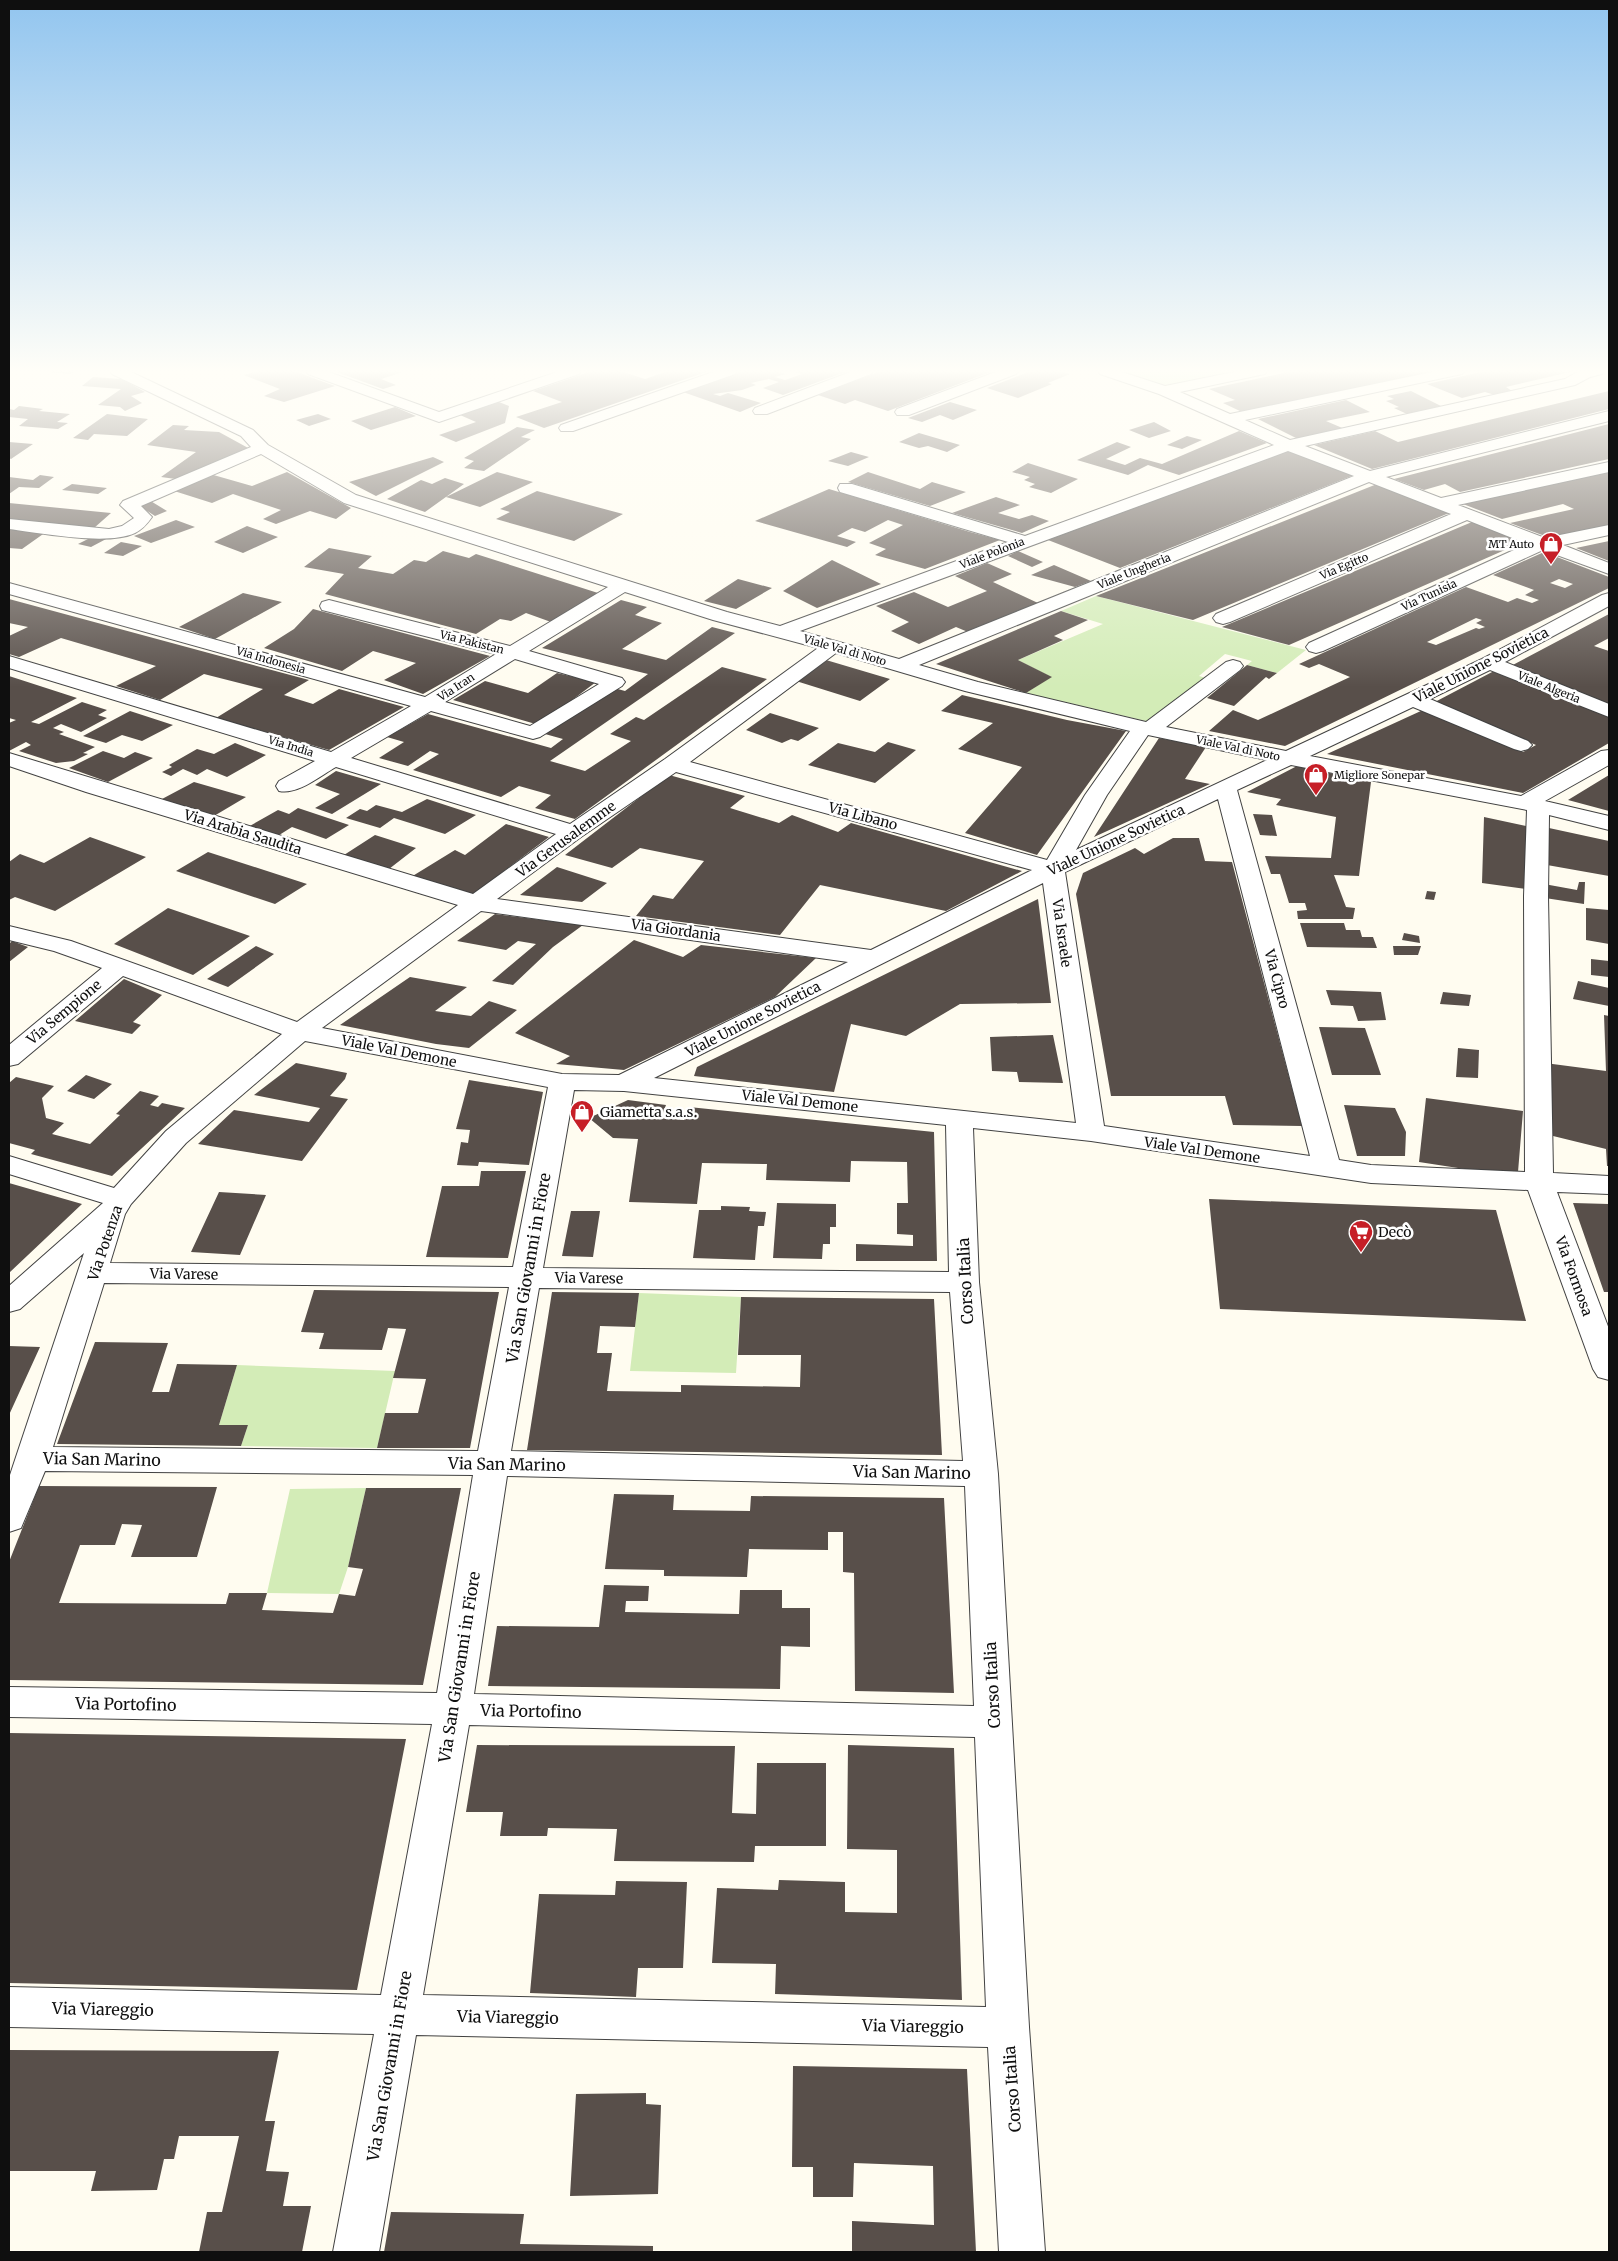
<svg xmlns="http://www.w3.org/2000/svg" width="1618" height="2261" font-family="Merriweather,serif">
  <style>
    .green { fill: #d3ecb7 }
    .building { fill: #584f4a; fill-rule: evenodd }
    .lines { fill: none; stroke-linecap: round; stroke-linejoin: round }
    .minor-casing { stroke: #424242; stroke-width: 2 }
    .minor { fill: #fff; fill-rule: evenodd }
    .labels { text-anchor: middle; stroke-width: 5; stroke-linejoin: round; paint-order: stroke }
    .far-poi-label { font-size: 11px; fill: #0f0f0f; stroke: #fff; text-anchor: end }
    .far-street-label { font-size: 11px; fill: #0f0f0f; stroke: #fff }
    .street-label { font-size: 14px; fill: #0f0f0f; stroke: #fff }
    .poi-label { font-size: 14px; fill: #0f0f0f; stroke: #fff; text-anchor: start }
    .near-street-label { font-size: 16px; fill: #0f0f0f; stroke: #fff }
  </style>
  <rect width="100%" height="100%" fill="#fffcf0"/>
  <!-- green -->
  <path class="green" d="M1120 371H1243L1168 386Z
    M1096 596 1306 650 1277 673 1247 665 1252 661 1225 654 1199 676 1209 679 1150 722 1026 693 1051 677 1018 660 1103 624 1061 611Z
    M639 1293 741 1297 736 1373 630 1371Z
    M237 1365 395 1371 377 1448 241 1446 248 1425H219Z
    M366 1488 348 1567 339 1594 267 1593 290 1489Z"/>
  <!-- building -->
  <path class="building" d="M40 371H75L70 374Z
    M259 371H294L335 386 284 402 264 396 280 389 244 375Z
    M334 371H406L381 379 396 385 383 389Z
    M592 371H620L645 379 668 371H709L544 428 516 417 562 402 533 391Z
    M743 371H780L778 372 785 374 775 377 785 380 802 374 792 371H848L783 395 763 388 779 382 769 379 751 383 756 385 742 390 713 394 720 396 728 393 761 403 740 412 683 392Z
    M881 371H993L888 411 855 400 845 404 818 395Z
    M1031 371H1059L1070 374 1048 383 1052 384 1018 398 987 388Z
    M1293 371H1432V372L1242 412 1223 403 1235 400 1209 389Z
    M1486 371H1570V372L1506 387 1512 391 1495 395 1485 392 1462 398 1427 384Z
    M93 377 122 379 145 392 131 396 142 403 125 411 120 407 98 405 121 389 82 386Z
    M1411 391 1441 406 1407 414 1394 408 1399 407 1386 401 1394 399 1387 396Z
    M1609 391V409L1372 469 1314 445 1375 431 1398 442Z
    M1346 400 1370 412 1326 421 1347 430 1300 440 1258 419Z
    M499 402 509 406 505 423 456 442 439 435 476 422 460 415Z
    M950 402 977 410 953 420 940 415 922 422 908 418Z
    M19 406 43 409 39 411 70 414 57 422 68 423 58 429 19 426 28 419 9 417V409L14 410Z
    M395 407 416 416 371 430 351 421Z
    M107 414 148 419 127 436 94 434 88 440 73 438Z
    M318 414 331 419 309 426 296 420Z
    M1154 422 1171 431 1149 438 1129 430Z
    M1609 424V459L1460 492 1445 484 1424 490 1394 479Z
    M173 425 189 426 184 430 219 432 250 449 183 480 161 477 196 452 147 445Z
    M517 427 535 430 521 437 531 439 484 471 464 468 474 461 464 458Z
    M1239 431 1267 443 1179 475 1148 465 1128 475 1077 460 1117 442 1131 447 1106 459 1125 465 1140 458 1162 464Z
    M919 433 960 445 947 452 928 446 919 448 899 442Z
    M1187 436 1202 440 1182 449 1167 445Z
    M9 442 33 444 11 459 9 458Z
    M1291 450 1354 475 1120 568 1048 540Z
    M851 452 869 457 848 466 828 461Z
    M433 457 444 462 376 496 349 482Z
    M1028 463 1078 479 1051 493 1029 487 1035 484 1024 480 1030 477 1012 472Z
    M287 472 351 508 336 519 310 511 276 524 263 519 281 510 233 494 212 503 171 490 210 474 252 486Z
    M497 472 533 482 480 507 446 497Z
    M868 472 920 489 932 482 966 492 930 506 848 482Z
    M1609 472V526L1553 539 1510 523 1574 509 1563 504 1502 519 1463 504Z
    M40 475 54 477 39 488 19 487 9 494V477L33 480Z
    M445 478 464 484 425 512 387 499 421 480 432 484Z
    M72 484 107 488 98 494 62 490Z
    M1377 484 1449 513 1193 620 1096 596Z
    M829 489 970 532 1000 540 925 569 875 555 886 549 869 543 903 525 888 520 865 532 852 528 837 536 856 542 847 547 755 521Z
    M537 491 623 514 574 541 496 519 510 512 500 509Z
    M996 497 1020 505 998 513 1019 519 1032 515 1049 521 1022 533 952 513Z
    M149 500 167 511 155 516 138 505Z
    M9 503 111 513 94 528 9 519Z
    M176 520 195 527 151 543 134 536Z
    M1472 522 1523 542 1289 645 1222 627Z
    M247 526 278 537 243 553 214 542Z
    M9 528 46 532 22 549 9 548Z
    M96 535 108 538 91 547 78 544Z
    M1609 541V561L1576 548Z
    M121 542 142 546 123 556 104 553Z
    M329 548 372 556 358 568 393 574 414 560 426 562 443 551 469 558 476 554 598 593 551 622 526 613 511 621 500 619 476 634 325 594 344 574 304 567Z
    M1018 551 1043 562 1032 567 1008 556Z
    M1544 552 1609 577V588L1285 746 1209 731 1233 710 1258 720 1350 677 1319 664 1309 668 1299 664 1466 587 1508 602 1517 598 1532 603 1539 600 1525 595 1534 590 1493 575ZM1559 579 1573 584 1565 588 1550 583ZM1476 618 1482 620 1476 623 1485 627 1479 629 1476 628 1436 645 1427 642Z
    M832 560 881 584 817 608 783 591Z
    M987 563 1012 574 993 582 1038 603 968 632 956 627 919 644 891 631 909 622 876 606 914 592 948 607 987 591 955 576Z
    M1054 565 1091 581 1075 587 1031 575Z
    M738 579 772 588 736 609 704 601Z
    M243 593 282 602 215 639 179 627Z
    M9 599 309 680 284 695 313 704 339 689 404 707 329 750 216 718 263 689 204 674 160 700 116 686 156 666 61 638 19 657 9 654V636L28 627 9 623Z
    M621 600 647 607 635 615 662 623 622 649 666 660 712 627 735 633 550 761 585 771 631 741 610 734 636 717 644 720 722 667 767 679 575 819 535 808 551 795 519 786 501 797 413 770 439 754 430 751 408 766 379 758 404 742 387 737 428 714 551 748 563 739 545 734 614 688 625 691 648 674 542 648Z
    M313 609 490 656 423 694 384 680 416 663 373 651 342 671 264 648 294 629Z
    M1061 611 1088 620 1054 636 1063 640 1018 660 1052 677 1026 693 936 664Z
    M1609 614V638L1594 646 1609 651V707L1509 667Z
    M826 660 890 679 860 701 796 681Z
    M1247 665 1277 673 1269 679 1266 677 1234 706 1207 698Z
    M1494 671 1609 717V743L1523 793 1327 754 1423 710 1523 752 1536 745 1433 703Z
    M557 673 596 682 539 725 453 700 485 681 528 693Z
    M9 676 77 698 31 722 39 724 82 702 107 710 98 715 107 718 81 732 61 724 53 728 64 732 59 734 95 747 83 753 88 754 74 761 56 763 19 751 31 745 26 742 9 751V723L16 720 9 718Z
    M962 695 1067 720 1126 731 1037 855 965 833 1022 767 958 749 993 723 941 711Z
    M130 711 173 725 142 741 122 735 106 743 83 736Z
    M770 713 819 728 798 741 791 739 782 743 746 730Z
    M1159 738 1206 747 1185 779 1210 784 1094 837Z
    M888 742 916 750 875 783 808 765 838 743 875 752Z
    M235 743 266 755 227 777 207 769 197 775 183 769 171 776 162 772 172 767 169 765 197 749 214 754Z
    M103 751 124 758 135 752 153 758 108 782 69 768Z
    M1297 766 1371 782 1359 876 1334 875 1346 907 1355 908 1353 919H1298L1297 911 1307 910 1305 903H1289L1280 874H1271L1265 856 1331 858 1336 817 1276 805 1281 799 1247 792Z
    M336 771 381 784 332 814 315 808 340 794 315 785Z
    M669 775 745 796 730 808 779 823 792 815 838 832 851 823 1022 871 946 911 820 885 780 935 636 916 653 895 673 899 704 861 640 848 612 868 565 855Z
    M1609 775V811L1568 800Z
    M194 782 246 797 214 816 162 799Z
    M427 799 476 815 445 834 394 818 380 828 346 818 360 809 367 811 376 805 402 812Z
    M298 808 349 825 326 839 292 827 276 837 248 827 278 810 289 814Z
    M1253 814 1272 815 1277 836 1260 835Z
    M1484 817 1526 826V889L1482 883Z
    M506 824 549 837 471 896 411 877 455 850 465 855Z
    M1549 828 1609 841V876L1547 865Z
    M375 835 416 848 389 869 344 855Z
    M90 837 146 857 55 911 15 897 9 900V862L20 854 44 863Z
    M1173 838H1199L1205 861 1232 862 1302 1126 1233 1125 1225 1096H1111L1076 894 1083 873 1135 848 1144 854Z
    M208 852 307 884 275 904 176 871Z
    M557 867 607 883 582 902 520 895Z
    M1579 882H1585L1584 904 1545 898 1544 884 1577 890Z
    M1427 891 1436 892 1434 900 1425 899Z
    M1038 899 1051 1003 960 1004 906 1036 851 1024 834 1092 694 1076 697 1067Z
    M168 908 250 936 193 975 114 944Z
    M1586 908 1609 910V944L1586 940Z
    M495 914 583 925 553 947 513 985 492 981 536 944 518 941 506 950 457 941Z
    M1300 923H1344L1346 930H1360L1362 937H1373L1377 948 1307 947Z
    M1404 933 1419 936 1420 943 1402 940Z
    M634 940 683 957 701 945 816 958 775 997 624 1070 556 1064 570 1056 515 1033Z
    M12 941 28 947 9 962V944Z
    M256 946 274 954 228 987 207 979Z
    M1393 946H1421L1418 955H1394Z
    M1591 959 1609 961V977L1591 975Z
    M410 977 467 987 435 1011 471 1016 489 1001 517 1010 469 1048 436 1044 340 1025Z
    M124 979 162 995 133 1022 141 1025 132 1034 75 1021Z
    M1578 981 1609 988V1006L1573 999Z
    M1326 990 1381 992 1386 1020 1358 1021 1353 1006 1331 1005Z
    M1443 992 1471 995 1469 1006 1440 1004Z
    M1604 1015 1609 1016V1166H1607L1606 1149 1549 1135 1545 1063 1606 1071Z
    M1319 1027 1365 1028 1381 1075H1332Z
    M1053 1035 1063 1083 1019 1082 1017 1072 992 1071 990 1037Z
    M1458 1048 1479 1050 1478 1078 1456 1077Z
    M296 1063 347 1073 345 1079 330 1096 348 1099 302 1161 198 1144 234 1110 309 1122 320 1108 254 1095Z
    M86 1075 112 1084 94 1099 67 1091Z
    M16 1077 54 1086 42 1098 46 1118 64 1123 52 1134 90 1144 120 1115 116 1114 140 1091 159 1096 150 1105 158 1107 162 1103 185 1108 112 1176 31 1154 35 1150 9 1143V1083Z
    M469 1080 543 1092 529 1165 479 1162 478 1166 457 1165 461 1142 468 1143 470 1130 456 1129Z
    M1426 1098 1523 1111 1518 1172 1471 1170 1419 1162Z
    M628 1100 666 1105 661 1118 684 1120 689 1107 934 1132 937 1261H856V1244L913 1246V1235L897 1234V1203H908L907 1162 851 1161 850 1182 766 1180 767 1164 702 1163 697 1204 629 1202 638 1139 613 1138 589 1118Z
    M1344 1105 1395 1108 1406 1132 1405 1156H1357Z
    M481 1171H526L508 1258 426 1257 442 1186H479Z
    M9 1183 82 1204 9 1273Z
    M219 1192 266 1195 240 1255 191 1252Z
    M1209 1199 1496 1210 1526 1321 1220 1309Z
    M777 1203 836 1204V1227H830V1244H823L822 1259 773 1258Z
    M1573 1203 1609 1204V1292H1604Z
    M721 1206 750 1207 749 1211 766 1212 764 1226H758L755 1260 693 1258 699 1210H721Z
    M571 1211H600L593 1257 562 1256Z
    M314 1290 499 1292 470 1448H377L385 1413H418L426 1379 393 1378 406 1329 388 1328 382 1350 319 1349 324 1333 301 1332Z
    M552 1292 639 1293 635 1327 600 1326 597 1353H612L607 1391 681 1392V1385L800 1387 801 1355H738L741 1297 934 1299 942 1455 527 1450Z
    M95 1342 168 1343 152 1392H169L177 1364 237 1365 219 1425H248L241 1446 57 1444Z
    M9 1346 40 1347 9 1415Z
    M39 1486 217 1487 197 1557H131L142 1525 122 1524 115 1545H80L59 1603 226 1604 229 1593H267L262 1610 333 1613 339 1594 355 1596 363 1569 348 1567 366 1488H461L423 1685 9 1680V1562Z
    M614 1494 674 1495 673 1510 750 1511 751 1496 944 1498 954 1693 855 1691 854 1573 843 1572V1532H828V1550L749 1549 747 1577 664 1576V1570L605 1569Z
    M604 1585 649 1586 648 1601H626L625 1612 739 1614 740 1590H782V1608H810V1647L781 1646 780 1689 488 1686 497 1626 599 1627Z
    M9 1733 406 1739 357 1990 9 1983Z
    M477 1745 735 1746 732 1813 756 1814 757 1763H826V1846H755L754 1862 614 1861 617 1829 548 1828 547 1836H500L503 1812H466Z
    M848 1745 954 1748 962 2000 775 1994 776 1964 712 1963 717 1888 778 1890 779 1880 845 1882V1912L897 1913V1850L847 1849Z
    M616 1881 687 1882 683 1968H638L636 1997 530 1993 539 1894 615 1895Z
    M9 2050 279 2051 265 2121H275L266 2171 289 2172 283 2206H311L302 2252H199L207 2212H222L239 2136H179L174 2159H164L157 2190 91 2191 96 2171H9Z
    M793 2066 967 2069 976 2252H852V2221L934 2225 933 2166 854 2163 853 2197H813V2167H792Z
    M646 2093V2104L661 2105 658 2194 570 2196 576 2094Z
    M391 2212 524 2214 520 2244 653 2246V2252H384Z"/>
  <g class="lines">
    <!-- minor casing -->
    <g class="minor-casing">
      <path id="minor" d="M110 371H129L253 430 268 445 356 495 727 612 780 626 1008 542 840 492 838 488 840 484H852L1025 536 1274 445 1159 394 1100 374 1098 371H1119L1165 386 1239 371H1267L1265 374 1260 375 1180 392 1230 414 1437 371H1464L1462 374 1457 375 1245 420 1290 440 1565 379 1579 371H1604L1602 374 1590 377 1575 385 1305 446 1370 471 1609 411V421L1386 477 1441 498 1609 462V472L1458 505 1545 538 1609 525V535L1563 545 1609 563V574L1543 550 1323 651 1316 653 1309 651 1306 647 1309 643 1527 544 1467 520 1230 622 1223 624 1216 622 1213 618 1216 614 1451 514 1369 482 919 665 978 682 1146 722 1226 662 1233 660 1240 662 1243 666 1240 670 1166 727 1286 751 1482 659 1602 595 1609 593V606L1505 662 1609 704V717L1490 670 1430 699 1528 741 1532 745 1528 749 1521 751 1514 749 1413 707 1310 756 1521 796 1601 751 1609 750V765L1545 801 1609 816V830L1549 815 1548 896 1553 1173 1609 1176V1194L1557 1192 1609 1329V1380L1598 1377 1593 1369 1528 1190 1371 1183 1091 1141 973 1128 979 1282 998 1474 1029 2027 1045 2252H999L988 2047 416 2035 379 2252H333L374 2034 9 2027V1987L381 1995 432 1724 9 1717V1687L437 1693 473 1475 45 1471 21 1528 9 1532V1478L84 1253 20 1309 9 1312V1286L103 1203 9 1174V1156L114 1188 166 1131 282 1034 123 976 18 1064 9 1066V1045L102 968 54 951 9 940V926L71 941 297 1022 458 905 86 792 9 766V753L473 894 556 834 336 767C320 776 298 795 279 791L276 786 279 781 315 761 9 668V656L331 752 411 706 9 594V583L425 697 496 654 322 610 320 606 322 602 329 600 510 646 608 587 344 503 261 454 141 506 152 517C147 524 143 529 135 533 108 546 40 533 9 529V519L109 529 122 526 134 518 120 505 123 501 251 447 241 436 112 374ZM1288 451 1354 476 899 659 800 631ZM625 592 713 620 818 648 665 759 570 824 351 758 431 711 533 739 540 737 622 686 625 682 622 678 529 651ZM836 653 965 691 1130 731 1085 795 1047 860 690 762ZM515 659 599 684 530 726 445 702ZM1148 735 1267 760 1076 850 1107 795ZM1291 765 1527 810 1524 896 1525 1172 1371 1165 1339 1160 1237 790ZM676 772 1032 870 871 950 497 899 581 837ZM1218 799 1310 1156 1104 1126 1065 872ZM1043 883 1076 1123 654 1078ZM481 911 848 962 619 1075 562 1074 322 1028ZM305 1041 548 1087 513 1267 110 1263 125 1214 131 1204 186 1143ZM574 1090 624 1091 946 1125 949 1272 543 1268ZM104 1283 509 1287 478 1451 53 1447ZM539 1288 950 1292 963 1461 511 1451ZM507 1476 965 1486 974 1706 474 1694ZM469 1725 975 1737 986 2007 423 1995Z
        M306 371H326L439 412 560 371H581L579 374 439 422 308 374Z
        M716 371H737L735 374 573 431H561L559 428 561 425Z
        M853 371H873L871 374 767 414H755L753 411 755 408Z
        M998 371H1018L1016 374 909 415H897L895 412 897 409Z"/>
    </g>
    <!-- minor -->
    <use href="#minor" class="minor"/>
  </g>
  <!-- sky -->
  <linearGradient id="sky" x2="0" y2="1"><stop stop-color="#92c5ef"/><stop offset="0.54" stop-color="#fffef8"/><stop offset="1" stop-color="#fffef8" stop-opacity="0"/></linearGradient>
  <rect width="1618" height="687" fill="url(#sky)"/>
  <!-- icons -->
  <defs>
    <g id="shop-pin" transform="scale(1.25)"><path d="M0 17L-7.5 6A9.5 9.5 0 1 1 7.5 6Z" fill="#c61f27" stroke="#fff"/><path d="M-5-2.5h2.3a2.7 3.5 0 0 1 5.4 0H5L5.5 6h-11ZM-1.5-2.5h3a1.5 2.3 0 0 0-3 0Z" fill="#fff"/></g>
    <g id="supermarket-pin" transform="scale(1.25)"><path d="M0 17L-7.5 6A9.5 9.5 0 1 1 7.5 6Z" fill="#c61f27" stroke="#fff"/><path d="M-6-5.5h2.5l.6 2H6L4.5 2H-2.5L-4.4-4H-6ZM-1.5 3.2a1.3 1.3 0 1 0 .1 0ZM3 3.2a1.3 1.3 0 1 0 .1 0Z" fill="#fff"/></g>
  </defs>
  <g fill-rule="evenodd">
    <use href="#shop-pin" x="1551" y="544"/>
    <use href="#shop-pin" x="1316" y="775"/>
    <use href="#shop-pin" x="582" y="1112"/>
    <use href="#supermarket-pin" x="1361" y="1232"/>
  </g>
  <g class="labels">
    <!-- far-poi labels -->
    <g class="far-poi-label">
      <text x="1534" y="548">MT Auto</text>
      <text x="1334" y="779" text-anchor="start">Migliore Sonepar</text>
    </g>
    <!-- far-street labels -->
    <g class="far-street-label">
      <text transform="translate(992 553) rotate(-21)" y="4">Viale Polonia</text>
      <text transform="translate(1344 566) rotate(-23)" y="4">Via Egitto</text>
      <text transform="translate(1134 571) rotate(-22)" y="4">Viale Ungheria</text>
      <text transform="translate(1429 595) rotate(-25)" y="4">Via Tunisia</text>
      <text transform="translate(472 642) rotate(14)" y="4">Via Pakistan</text>
      <text transform="translate(845 650) rotate(16)" y="4">Viale Val di Noto</text>
      <text transform="translate(271 660) rotate(16)" y="4">Via Indonesia</text>
      <text transform="translate(456 687) rotate(-33)" y="4">Via Iran</text>
      <text transform="translate(1549 687) rotate(22)" y="4">Viale Algeria</text>
      <text transform="translate(291 746) rotate(17)" y="4">Via India</text>
      <text transform="translate(1238 748) rotate(12)" y="4">Viale Val di Noto</text>
    </g>
    <!-- street labels -->
    <g class="street-label">
      <text transform="translate(1481 665) rotate(-27)" y="5">Viale Unione Sovietica</text>
      <text transform="translate(863 816) rotate(15)" y="5">Via Libano</text>
      <text transform="translate(243 832) rotate(17)" y="5">Via Arabia Saudita</text>
      <text transform="translate(566 839) rotate(-36)" y="5">Via Gerusalemme</text>
      <text transform="translate(1116 840) rotate(-25)" y="5">Viale Unione Sovietica</text>
      <text transform="translate(676 930) rotate(8)" y="5">Via Giordania</text>
      <text transform="translate(1062 933) rotate(82)" y="5">Via Israele</text>
      <text transform="translate(1277 979) rotate(75)" y="5">Via Cipro</text>
      <text transform="translate(64 1012) rotate(-40)" y="5">Via Sempione</text>
      <text transform="translate(753 1019) rotate(-27)" y="5">Viale Unione Sovietica</text>
      <text transform="translate(399 1051) rotate(11)" y="5">Viale Val Demone</text>
      <text transform="translate(800 1101) rotate(6)" y="5">Viale Val Demone</text>
      <text transform="translate(1202 1150) rotate(8)" y="5">Viale Val Demone</text>
      <text transform="translate(105 1243) rotate(-71)" y="5">Via Potenza</text>
      <text transform="translate(184 1274) rotate(1)" y="5">Via Varese</text>
      <text transform="translate(1574 1276) rotate(70)" y="5">Via Formosa</text>
      <text transform="translate(589 1278) rotate(1)" y="5">Via Varese</text>
    </g>
    <!-- poi labels -->
    <g class="poi-label">
      <text x="600" y="1117">Giametta s.a.s.</text>
      <text x="1378" y="1237">Decò</text>
    </g>
    <!-- near-street labels -->
    <g class="near-street-label">
      <text transform="translate(528 1268) rotate(-80)" y="6">Via San Giovanni in Fiore</text>
      <text transform="translate(965 1281) rotate(-93)" y="6">Corso Italia</text>
      <text transform="translate(102 1459) rotate(1)" y="6">Via San Marino</text>
      <text transform="translate(507 1464) rotate(1)" y="6">Via San Marino</text>
      <text transform="translate(912 1472) rotate(1)" y="6">Via San Marino</text>
      <text transform="translate(459 1667) rotate(-81)" y="6">Via San Giovanni in Fiore</text>
      <text transform="translate(992 1685) rotate(-93)" y="6">Corso Italia</text>
      <text transform="translate(126 1704) rotate(1)" y="6">Via Portofino</text>
      <text transform="translate(531 1711) rotate(1)" y="6">Via Portofino</text>
      <text transform="translate(103 2009) rotate(1)" y="6">Via Viareggio</text>
      <text transform="translate(508 2017) rotate(1)" y="6">Via Viareggio</text>
      <text transform="translate(913 2026) rotate(1)" y="6">Via Viareggio</text>
      <text transform="translate(389 2066) rotate(-80)" y="6">Via San Giovanni in Fiore</text>
      <text transform="translate(1012 2089) rotate(-94)" y="6">Corso Italia</text>
    </g>
  </g>
  <!-- border -->
  <rect width="1618" height="2261" fill="none" stroke="#0f0f0f" stroke-width="20"/>
</svg>
